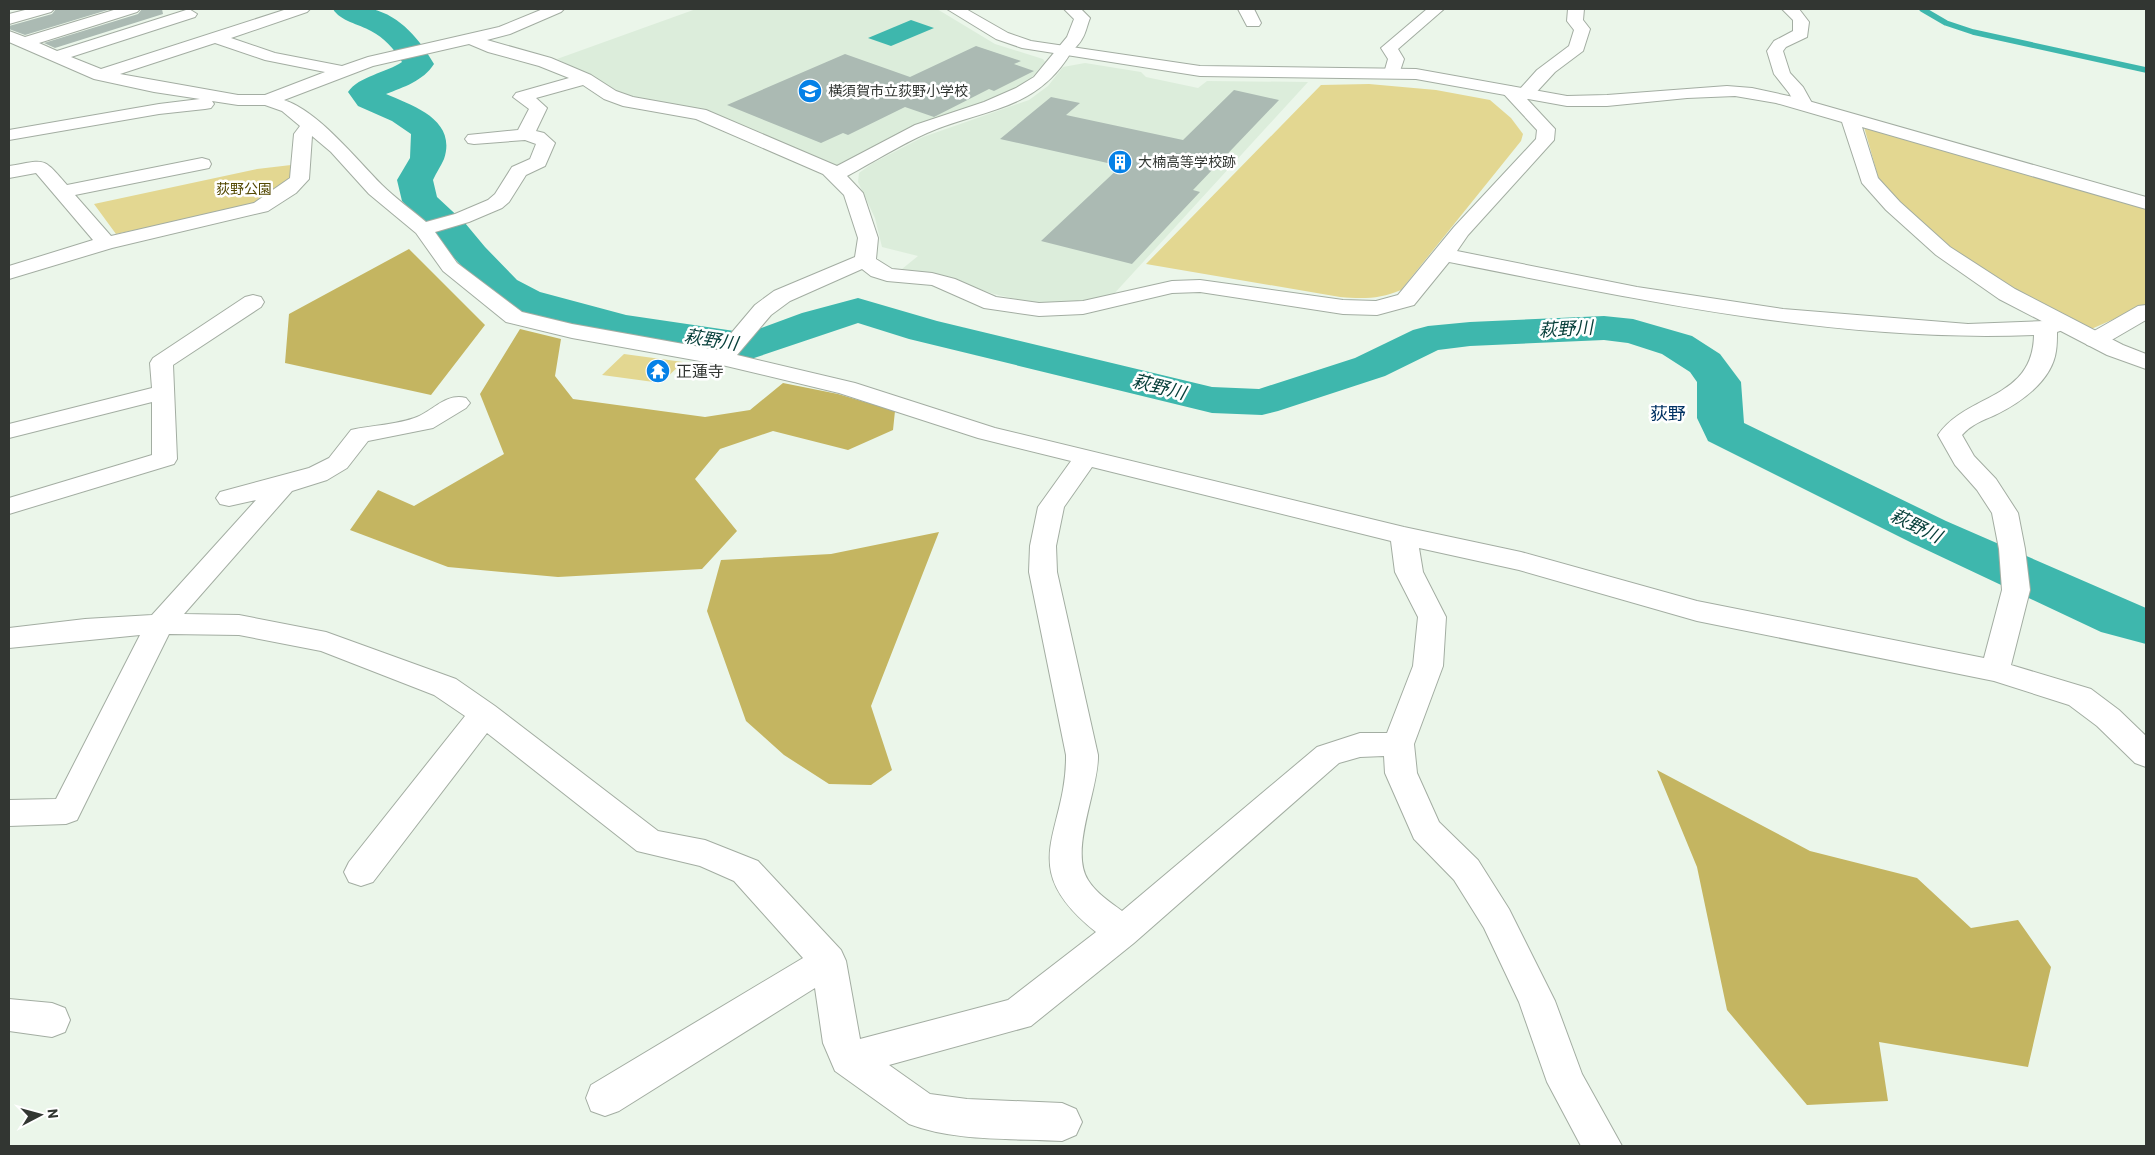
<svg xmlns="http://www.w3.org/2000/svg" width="2155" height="1155" font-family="Barlow,'Noto Sans JP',sans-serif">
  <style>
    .built { fill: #dceddb }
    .green { fill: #e3d791 }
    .forest { fill: #c4b561 }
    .water { fill: #3eb7ad }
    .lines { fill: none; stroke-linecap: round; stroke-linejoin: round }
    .stream { stroke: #3eb7ad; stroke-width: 5.5 }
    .river { fill: #3eb7ad; fill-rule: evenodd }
    .building { fill: #abbab3 }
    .street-casing { stroke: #a3ada2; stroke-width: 2 }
    .secondary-casing { stroke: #a3ada2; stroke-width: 2 }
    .highway-casing { stroke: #a3ada2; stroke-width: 2 }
    .street { fill: #fff; fill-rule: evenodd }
    .secondary { fill: #fff; fill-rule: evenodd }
    .highway { fill: #fff; fill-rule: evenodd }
    .labels { text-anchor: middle; stroke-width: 5; stroke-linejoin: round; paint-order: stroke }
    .far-poi-label { font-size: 14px; fill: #323632; stroke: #fff; text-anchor: start }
    .far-park-label { font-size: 14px; fill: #524701; stroke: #fff }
    .poi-label { font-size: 16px; fill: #323632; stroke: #fff; text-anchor: start }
    .water-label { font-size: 18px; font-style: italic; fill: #08403b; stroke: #fff }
    .neighbourhood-label { font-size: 18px; fill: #003263; stroke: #fff }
  </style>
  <rect width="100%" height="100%" fill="#ebf6ea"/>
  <!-- built -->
  <path class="built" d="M696 9H937L995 44 1043 59 1045 62 1024 86 843 166 826 167 699 112 610 95 569 65 557 59Z
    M1085 63 1141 72 1146 77 1198 88 1207 81 1308 82 1112 296 1083 303H1033L994 294 933 273 902 269 918 256 882 247 875 218 858 182 859 173 873 163 923 137 1029 100 1048 86 1063 67Z"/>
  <!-- green -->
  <path class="green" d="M1369 84 1436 90 1490 100 1511 118 1523 134 1521 141 1401 290C1381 299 1362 299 1340 297L1146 264 1321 85Z
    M1864 127 2146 208V305L2089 330 2016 290 1951 250 1901 204 1879 180Z
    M291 165V179L254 205 116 234 94 204 257 169Z
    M624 354 683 362 661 383 602 375Z"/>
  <!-- forest -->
  <path class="forest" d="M409 249 485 325 431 395 285 363 289 314Z
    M520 329 561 339 555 376 573 399 705 417 750 410 783 383 838 394 895 411 893 430 848 450 773 431 720 449 695 479 737 531 702 569 558 577 448 567 350 530 378 490 414 506 504 454 480 394Z
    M939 532 871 706 892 770 871 785 829 784 784 755 746 721 707 611 721 560 831 554Z
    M1657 770 1810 851 1917 878 1971 928 2018 920 2051 967 2028 1067 1879 1042 1888 1101 1807 1105 1727 1010 1697 867Z"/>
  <!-- water -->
  <path class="water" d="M911 20 934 28 891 46 868 38Z"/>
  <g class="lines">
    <!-- stream -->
    <path class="stream" d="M1922 9 1946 23 1973 32 2146 70"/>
    <!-- river -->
    <path class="river" d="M333 9C345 9 360 6 372 9 401 16 420 40 434 64 423 81 404 87 386 94 414 106 457 120 444 159 441 166 436 173 433 180L437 197 465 223 485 247 517 280 540 292 626 315 748 333 802 313 858 298 937 321 1212 387 1259 389 1355 358 1413 330 1428 326 1470 322 1604 316 1633 319 1692 336 1720 354 1741 382 1744 423 1946 521 2146 608V644L2101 632 1912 543 1708 441 1697 418V382L1690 372 1662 354 1628 343 1604 340 1470 346 1438 350 1385 376 1278 411 1262 415 1212 413 909 339 858 323 751 359 609 336 512 310 489 296 402 201 397 180 410 158 411 134 392 121 358 106 348 92C359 76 386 73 402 62 394 48 384 38 371 31 359 24 340 21 333 9Z"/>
  </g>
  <!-- building -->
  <path class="building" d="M56 9H111L25 35 9 29V26L52 14Z
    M142 9H162L163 14 55 48 44 43 138 14Z
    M976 46 1021 61 1014 64 1034 71 994 91 989 89 934 117 905 107 848 135 843 133 821 143 727 105 845 54 910 77Z
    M1234 90 1279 100 1193 190 1200 192 1132 264 1041 241 1121 166 1000 139 1051 97 1080 103 1066 115 1183 140Z"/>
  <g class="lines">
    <!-- street casing -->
    <g class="street-casing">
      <path id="street" d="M117 9H140L137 12 39 43 57 51 183 11 189 9 197 14 195 17 71 57 101 69 287 9H310L307 12 231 38 275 53 342 66 368 57 499 27 543 9H564L561 12 510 34 487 40 551 58 591 75 616 91 633 97 706 110 837 166 915 125 984 102 1016 88 1034 77 1067 37 1074 19 1064 9H1081L1090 18C1087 25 1086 33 1082 39 1079 45 1073 49 1070 54 1035 111 983 109 927 133 900 145 873 162 847 176L863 193 878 238 876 259 892 269 932 273 955 279 996 297 1039 303 1083 301 1172 281 1200 280 1343 300 1376 301 1398 295 1454 227 1536 139 1537 130 1501 91 1504 87 1510 86 1519 90 1537 70 1569 46 1574 30 1567 21 1568 9H1584L1583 20 1590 29 1583 51 1555 72 1531 98 1527 99 1555 129 1554 140 1468 235 1457 251 1637 287 1783 309 1968 324 2044 321 2061 316 2069 318 2072 323 2069 328 2057 332C2057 338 2057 345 2056 351 2052 381 2020 403 1995 415 1982 421 1972 424 1962 435L1974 456 1996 479 2018 513 2025 549 2030 590 2011 665 2091 689 2119 710 2146 736V767L2135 763 2097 726 2069 705 1994 681 1697 621 1519 570 1419 548 1423 572 1446 617 1443 666 1414 744 1417 773 1439 822 1478 860 1509 909 1555 1001 1582 1074 1622 1146H1581L1547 1082 1519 1002 1484 928 1454 880 1414 839 1385 773 1384 756 1360 757 1339 763 1134 943 1031 1026 889 1065 930 1094 967 1099 1062 1103 1076 1109 1082 1122 1076 1135 1062 1141C1013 1138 956 1142 909 1124L835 1071 823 1043 815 988 619 1111 605 1116 591 1111 586 1098 591 1085 803 958 734 881 700 866 637 851 487 733 373 882 361 886 349 882 344 872 349 862 465 716 434 695 321 651 239 635 169 634 77 820 66 824 9 826V800L56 799 140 635 9 648V628L85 619 152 615 256 500 229 506 220 504 216 498 220 492 309 468 329 458 351 430C372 425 397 425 417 417 434 410 446 393 466 398L470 403 466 408 433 428 368 441 347 468 327 480 292 491 184 614 239 615 326 632 456 679 495 706 658 831 705 840 758 861 841 950 846 961 860 1039 1008 1000 1096 932C1013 866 1067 834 1066 755L1029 572 1030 546 1038 507 1071 461 978 438 839 393 722 365 572 338 506 322 443 271 416 233 369 194 331 152 312 136 309 179 296 193 268 211 112 248 9 279V266L93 240 36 173 9 178V166C46 160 42 156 67 185L202 158 209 160 211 164 209 168 75 195 111 236 254 203 290 178 294 134 300 126 282 111 265 105H238L212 101 214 104 211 108 205 109 159 114 9 140V130L159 104 200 99 154 92 94 79 9 42V31L25 37ZM215 43 265 60 325 72 265 95H238L120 74ZM469 44 488 52 539 66 569 78 516 93 513 97 529 109 518 130 468 135 465 139 468 143 474 144 525 140 536 144 530 159 512 167 495 194 488 200 455 214 426 222C412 210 395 198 382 185 356 159 318 111 284 100L373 66ZM583 85 604 99 623 106 696 119 823 174 844 195 858 238 855 257 774 291 755 305 717 350 572 324 522 312 457 263 435 232 469 222 502 208 509 202 526 175 545 166 555 143 544 133 536 131 547 108 536 98ZM1449 262C1642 300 1837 343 2034 335 2033 400 1967 393 1938 435L1955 465 1977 490 1992 513 1999 549 2002 590 1984 658 1697 601 1521 552 1404 527 995 428 855 383 737 355 771 315 790 301 862 269 871 276 887 281 932 285 984 308 1039 316 1083 314 1172 293 1200 292 1343 314 1377 315 1414 305ZM1092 467 1391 541 1395 572 1418 617 1413 666 1387 733H1360L1317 747 1122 911C1110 902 1096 893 1088 880 1069 850 1099 789 1098 755L1057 572 1056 546 1064 507Z
        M1238 9H1254L1261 23 1259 26H1247Z
        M1427 9H1444L1398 49 1404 59 1398 77H1386L1384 73 1388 59 1381 48Z
        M1782 9H1799L1809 22 1807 37 1786 47 1783 51 1790 73 1803 87 1813 105 1810 109H1798L1789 93 1774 74 1767 51 1774 41 1793 31V20Z
        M253 295 261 297 264 302 261 307 173 365 177 459 174 464 9 514V498L152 455V402L9 438V424L152 388 150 363 153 358 245 297Z
        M2146 305V320L2103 345 2095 347 2087 345 2084 340 2087 335 2138 306Z
        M9 999 52 1003 65 1008 70 1020 65 1032 52 1037 9 1031Z"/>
    </g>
    <!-- secondary casing -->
    <g class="secondary-casing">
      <path id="secondary" d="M947 9H966L1008 33 1031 41 1200 66 1416 69 1567 96 1607 95 1727 86 1752 88 1798 98 2146 197V209L1862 127 1878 178 1900 202 1950 247 2015 289 2123 345 2146 354V369L2107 355 1999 299 1936 255 1886 210 1862 183 1842 122 1776 103 1735 96 1687 98 1607 106H1567L1416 79 1200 76 1022 48 996 39Z"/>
    </g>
    <!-- highway casing -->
    <g class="highway-casing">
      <path id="highway" d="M29 9H54L51 12 9 24V14Z"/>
    </g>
    <!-- street -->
    <use href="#street" class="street"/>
    <!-- secondary -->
    <use href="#secondary" class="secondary"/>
    <!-- highway -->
    <use href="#highway" class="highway"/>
  </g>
  <!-- icons -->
  <defs>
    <g id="school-disc" transform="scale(1.25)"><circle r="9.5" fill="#0581e7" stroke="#fff"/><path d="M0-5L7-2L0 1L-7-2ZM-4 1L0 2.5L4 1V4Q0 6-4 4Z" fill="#fff"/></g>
    <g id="building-disc" transform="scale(1.25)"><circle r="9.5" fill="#0581e7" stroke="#fff"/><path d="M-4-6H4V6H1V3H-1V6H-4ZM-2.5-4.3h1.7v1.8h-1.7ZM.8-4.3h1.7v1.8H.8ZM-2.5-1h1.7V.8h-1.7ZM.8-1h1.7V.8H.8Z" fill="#fff"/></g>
    <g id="temple-disc" transform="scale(1.25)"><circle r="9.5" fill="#0581e7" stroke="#fff"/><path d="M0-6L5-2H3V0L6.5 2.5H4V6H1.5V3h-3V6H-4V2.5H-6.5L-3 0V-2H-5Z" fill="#fff"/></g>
  </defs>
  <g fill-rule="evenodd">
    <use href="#school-disc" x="810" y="91"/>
    <use href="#building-disc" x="1120" y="162"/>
    <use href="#temple-disc" x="658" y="371"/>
  </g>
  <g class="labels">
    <!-- far-poi labels -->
    <g class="far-poi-label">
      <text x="828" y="96">横須賀市立荻野小学校</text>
      <text x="1138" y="167">大楠高等学校跡</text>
    </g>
    <!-- far-park labels -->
    <g class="far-park-label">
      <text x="244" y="194">荻野公園</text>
    </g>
    <!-- poi labels -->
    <g class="poi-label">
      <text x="676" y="377">正蓮寺</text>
    </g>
    <!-- water labels -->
    <g class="water-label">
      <text transform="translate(1566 329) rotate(-3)" y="6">萩野川</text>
      <text transform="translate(711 340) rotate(9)" y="6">萩野川</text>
      <text transform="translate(1159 387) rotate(14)" y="6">萩野川</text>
      <text transform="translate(1916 526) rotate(26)" y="6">萩野川</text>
    </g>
    <!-- neighbourhood labels -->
    <g class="neighbourhood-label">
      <text x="1668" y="420">荻野</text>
    </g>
  </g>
  <!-- border -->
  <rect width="2155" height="1155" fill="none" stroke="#323632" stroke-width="20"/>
  <!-- north arrow -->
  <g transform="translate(40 1115) rotate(84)" stroke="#ffffff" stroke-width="4" paint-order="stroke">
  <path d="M0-4L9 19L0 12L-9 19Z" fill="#323632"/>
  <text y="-8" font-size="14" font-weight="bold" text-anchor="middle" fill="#323632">N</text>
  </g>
</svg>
